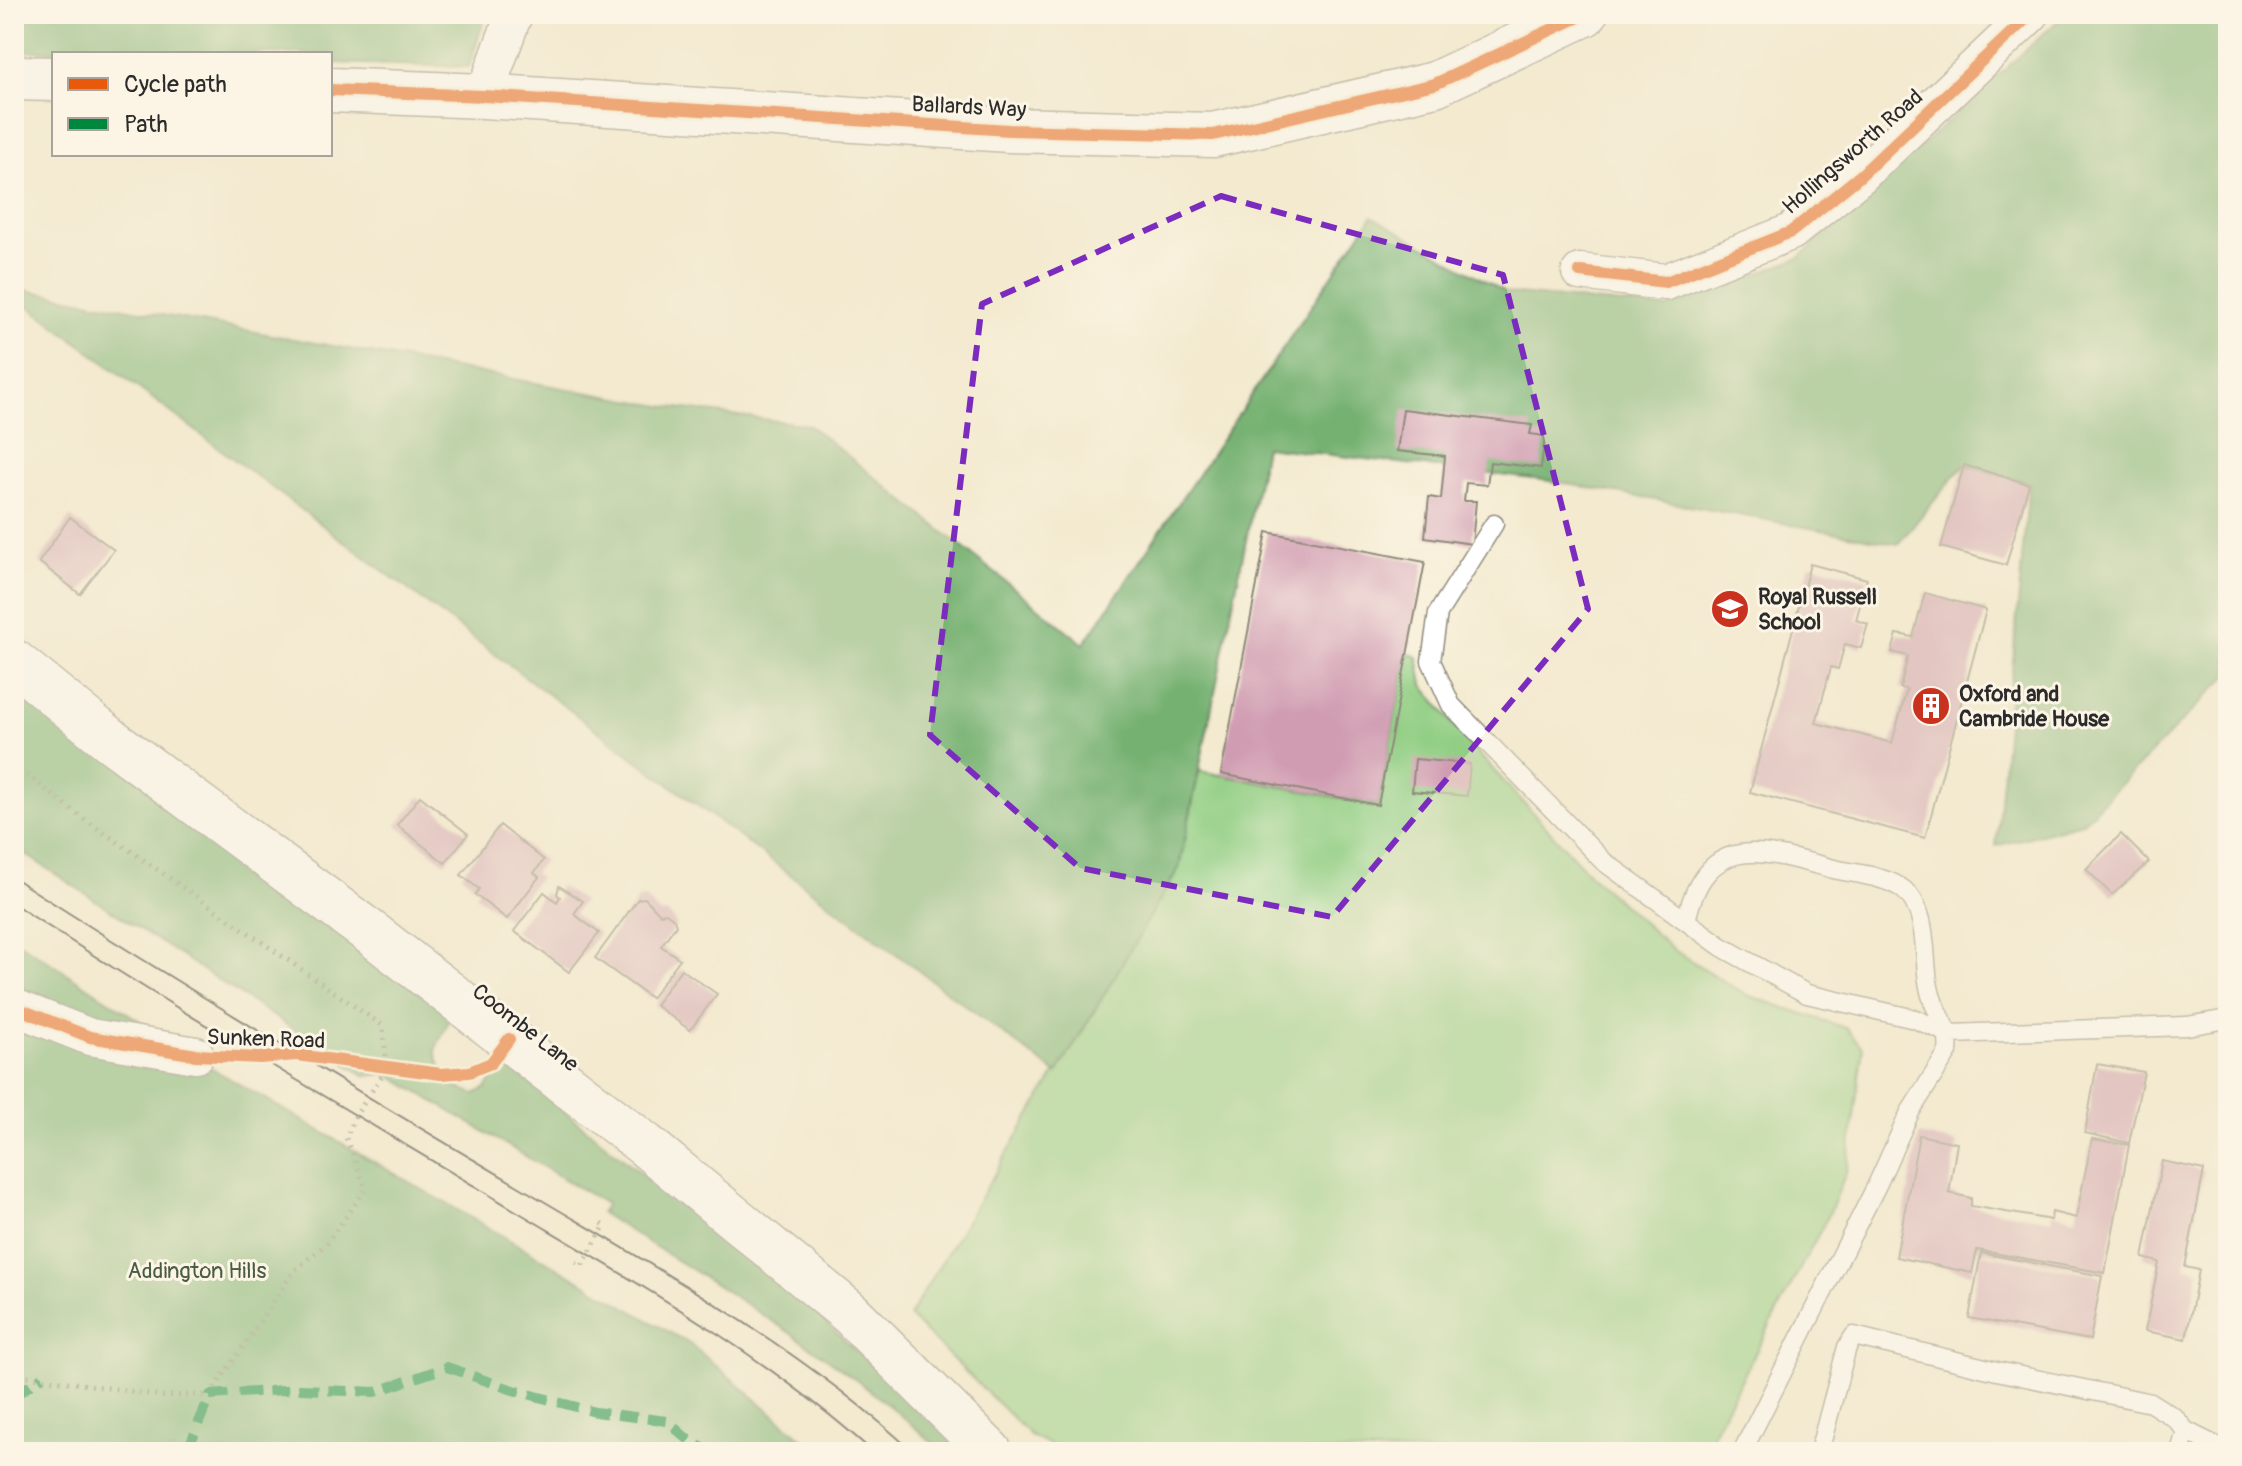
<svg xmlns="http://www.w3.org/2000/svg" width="2242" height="1466" font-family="Pangolin,sans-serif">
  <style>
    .green { fill: #90ce83; stroke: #5e7c57; stroke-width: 2 }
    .forest { fill: #74b171; stroke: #506e4e; stroke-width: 2 }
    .building { fill: #d09cb2 }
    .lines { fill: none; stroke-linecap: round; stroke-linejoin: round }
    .service-casing { stroke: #8f8a7d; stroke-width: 21 }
    .minor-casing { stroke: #8f8a7d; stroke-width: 39 }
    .tertiary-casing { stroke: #8f8a7d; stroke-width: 47 }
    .primary-casing { stroke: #8f8a7d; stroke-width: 47 }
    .path { stroke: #8f8a7d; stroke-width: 5; stroke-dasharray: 2 6; stroke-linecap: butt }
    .service { stroke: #fff; stroke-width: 18 }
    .minor { stroke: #fff; stroke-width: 36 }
    .tertiary { stroke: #fff; stroke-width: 44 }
    .primary { stroke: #fff; stroke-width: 44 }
    .tram { stroke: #2b2b2b; stroke-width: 2 }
    .quiet { stroke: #00873e; stroke-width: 10; stroke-dasharray: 20 10; stroke-linecap: butt }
    .cycleway-casing { stroke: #fcf5e5; stroke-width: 17 }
    .cycleway { stroke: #e8590c; stroke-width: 12 }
    .marked { fill: none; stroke: #7b2cbf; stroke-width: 6; stroke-dasharray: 16 10; stroke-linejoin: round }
    .labels { text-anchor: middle; stroke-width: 6; stroke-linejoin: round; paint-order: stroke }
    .street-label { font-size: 22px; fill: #2b2b2b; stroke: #fcf5e5 }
    .poi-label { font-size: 22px; font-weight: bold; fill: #2b2b2b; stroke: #fcf5e5; text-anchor: start }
    .park-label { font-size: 22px; fill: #495c45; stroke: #fcf5e5 }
  </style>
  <rect width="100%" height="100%" fill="#fcf5e5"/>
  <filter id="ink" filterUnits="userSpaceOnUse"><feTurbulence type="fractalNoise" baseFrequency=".0125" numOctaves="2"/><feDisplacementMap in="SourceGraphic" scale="16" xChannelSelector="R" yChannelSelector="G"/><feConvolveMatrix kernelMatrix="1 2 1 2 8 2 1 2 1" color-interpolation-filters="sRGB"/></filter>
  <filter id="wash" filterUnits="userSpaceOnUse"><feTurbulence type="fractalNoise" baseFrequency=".006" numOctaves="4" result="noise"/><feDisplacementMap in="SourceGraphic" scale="32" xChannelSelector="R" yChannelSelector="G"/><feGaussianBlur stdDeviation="1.8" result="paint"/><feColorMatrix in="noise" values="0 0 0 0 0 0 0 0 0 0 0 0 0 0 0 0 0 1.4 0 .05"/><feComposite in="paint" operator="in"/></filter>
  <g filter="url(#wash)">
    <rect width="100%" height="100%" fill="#f3eacf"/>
    <!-- green -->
    <path class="green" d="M1407 653 1418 657 1423 685 1464 738 1593 878 1674 950 1744 994 1846 1028 1863 1048 1847 1170 1830 1212 1703 1452H1063L1030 1435 909 1316 1179 868 1199 771 1378 805Z"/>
    <!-- forest -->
    <path class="forest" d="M14 14H486L469 67 330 63V54L14 51Z
      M2065 14H2228V675L2082 823 1996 846 2029 483 1964 465 1898 544 1551 481 1265 447 1179 868 1057 1074 14 295V288L662 406 809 425 1084 644 1372 216 1507 293 1667 308 1799 258Z
      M14 686 451 1016 435 1050 446 1083 475 1094 486 1088 504 1063 806 1305 953 1439 949 1452H942C840 1356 718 1287 601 1213L606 1204 387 1074 365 1076 14 847Z
      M14 939 220 1073 690 1344 819 1452H14Z"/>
    <g id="blocks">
      <!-- building -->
      <path class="building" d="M1403 409 1532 425 1530 434 1545 436 1541 468 1490 462 1487 485 1466 483 1464 501H1476L1472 544 1425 537 1429 497 1441 499 1445 456 1397 451Z
        M1964 465 2029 484 2006 565 1941 547Z
        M70 517 114 550 80 594 39 562Z
        M1267 532 1425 562 1378 805 1221 774Z
        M1810 564 1867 579 1856 620 1868 624 1861 648 1845 644 1838 669 1831 667 1816 723 1892 743 1907 689 1900 688 1908 656 1892 652 1897 634 1913 637 1925 593 1986 610 1925 838 1750 792Z
        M1415 759 1470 764 1467 796 1412 791Z
        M420 796 468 834 445 863 397 825Z
        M500 825 544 860 534 873 539 877 507 919 475 895 479 889 461 875Z
        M2121 834 2149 862 2112 895 2086 869Z
        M559 886 583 901 574 914 599 933 569 972 514 931 544 892 557 902 560 897 557 894Z
        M645 898 660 914 666 913 674 919 676 925 661 946 680 959 651 998 595 958 638 899Z
        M681 969 717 994 690 1030 655 1005Z
        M2097 1064 2144 1072 2129 1143 2085 1133Z
        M1919 1135 1957 1143 1949 1193 1971 1198V1206L2051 1220 2052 1212 2076 1218 2092 1139 2129 1145 2105 1273 1977 1250 1972 1273 1896 1257Z
        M2162 1161 2204 1170 2185 1267 2199 1270 2186 1339 2145 1331 2159 1262 2143 1258Z
        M1981 1253 2102 1276 2090 1340 1969 1318Z"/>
    </g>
  </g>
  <g filter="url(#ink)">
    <use href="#blocks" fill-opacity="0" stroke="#8f8a7d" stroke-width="2"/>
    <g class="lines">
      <!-- service casing -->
      <g class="service-casing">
        <path id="service" d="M1494 524 1438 613 1431 661 1451 705 1603 861 1722 947 1807 994 1915 1019 1950 1034 2187 1026 2228 1019
          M1686 921C1706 829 1765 851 1834 869 1855 874 1887 876 1904 890 1932 914 1921 964 1931 995 1938 1019 1951 1024 1948 1052L1910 1112 1877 1185 1742 1452
          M2186 1431 2228 1452
          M1819 1452 1847 1347 1854 1336 1997 1371 2151 1403 2175 1418 2186 1431 2180 1452"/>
      </g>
      <!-- minor casing -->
      <g class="minor-casing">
        <path id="minor" d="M484 96 514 14
          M1580 272 1666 282 1791 232 1860 176 2031 14
          M14 1007 90 1037 196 1055"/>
      </g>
      <!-- tertiary casing -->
      <g class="tertiary-casing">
        <path id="tertiary" d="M14 78 54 79
          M330 90 484 96 1009 130 1213 135 1435 84 1585 14"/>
      </g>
      <!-- primary casing -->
      <g class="primary-casing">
        <path id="primary" d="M14 662 112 741 375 936 644 1144 850 1313 990 1452"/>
      </g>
      <!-- path -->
      <path class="path" d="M14 765 77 814 383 1026 387 1068 356 1115 346 1138 366 1189 327 1243 294 1271 210 1395 163 1396 14 1374
        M576 1262 582 1266 605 1225 597 1220"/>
      <!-- service -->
      <use href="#service" class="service"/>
      <!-- minor -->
      <use href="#minor" class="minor"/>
      <!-- tertiary -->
      <use href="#tertiary" class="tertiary"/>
      <!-- primary -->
      <use href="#primary" class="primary"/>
      <!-- tram -->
      <path class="tram" d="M14 878C180 985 349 1086 518 1186 654 1267 797 1344 913 1452
        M14 904C178 1012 348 1110 516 1211 639 1284 767 1356 873 1452"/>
      <!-- quiet -->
      <path class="quiet" d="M14 1396 42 1377
        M187 1452 210 1395 300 1389 375 1392 447 1367 513 1390 595 1412 667 1421 691 1442 712 1452"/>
      <!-- cycleway casing -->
      <g class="cycleway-casing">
        <path id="cycleway" d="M330 90 484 96 1009 130 1213 135 1435 84 1585 14
          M1580 272 1666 282 1791 232 1860 176 2031 14
          M14 1007 90 1037 196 1055 260 1058 296 1055 441 1074 469 1072 491 1063 509 1039"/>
      </g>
      <!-- cycleway -->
      <use href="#cycleway" class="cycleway"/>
    </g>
  </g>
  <!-- marked area -->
  <path d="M0 0H2242V1466H0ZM1221 196 1503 275 1588 609 1332 917 1080 868 930 735 982 304Z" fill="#f3eacf" fill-opacity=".55" fill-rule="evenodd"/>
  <path class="marked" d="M1221 196 1503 275 1588 609 1332 917 1080 868 930 735 982 304Z"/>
  <!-- icons -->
  <defs>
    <g id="school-disc" transform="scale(2)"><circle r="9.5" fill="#c8321e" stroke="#fcf5e5"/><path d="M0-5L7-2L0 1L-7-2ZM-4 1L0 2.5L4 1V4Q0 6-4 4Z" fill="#fff"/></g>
    <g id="building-disc" transform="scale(2)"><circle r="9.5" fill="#c8321e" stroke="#fcf5e5"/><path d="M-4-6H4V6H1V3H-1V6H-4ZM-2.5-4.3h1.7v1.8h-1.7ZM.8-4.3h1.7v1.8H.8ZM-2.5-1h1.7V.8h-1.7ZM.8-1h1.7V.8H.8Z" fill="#fff"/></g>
  </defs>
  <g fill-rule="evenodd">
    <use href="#school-disc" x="1730" y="609"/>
    <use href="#building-disc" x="1931" y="706"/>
  </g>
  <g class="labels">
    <!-- street labels -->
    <g class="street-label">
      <text transform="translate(969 106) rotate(3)" y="8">Ballards Way</text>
      <text transform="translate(1852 151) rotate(-41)" y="8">Hollingsworth Road</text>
      <text transform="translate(526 1027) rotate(38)" y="8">Coombe Lane</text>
      <text transform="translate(266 1038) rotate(2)" y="8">Sunken Road</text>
    </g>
    <!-- poi labels -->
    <g class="poi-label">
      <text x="1758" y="604">Royal Russell<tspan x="1758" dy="25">School</tspan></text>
      <text x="1959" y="701">Oxford and<tspan x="1959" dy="25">Cambride House</tspan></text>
    </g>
    <!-- park labels -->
    <g class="park-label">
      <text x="197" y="1278">Addington Hills</text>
    </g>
  </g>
  <!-- margin -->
  <rect width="2242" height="1466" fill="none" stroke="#fcf5e5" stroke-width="48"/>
  <!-- legend -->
  <rect x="52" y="52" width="280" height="104" fill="#fcf5e5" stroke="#a8a49b" stroke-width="2"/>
  <rect x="68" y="78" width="40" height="12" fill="#e8590c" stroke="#a8a49b" stroke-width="2"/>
  <text x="124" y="92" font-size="24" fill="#2b2b2b">Cycle path</text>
  <rect x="68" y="118" width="40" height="12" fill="#00873e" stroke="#a8a49b" stroke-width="2"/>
  <text x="124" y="132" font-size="24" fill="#2b2b2b">Path</text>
</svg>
